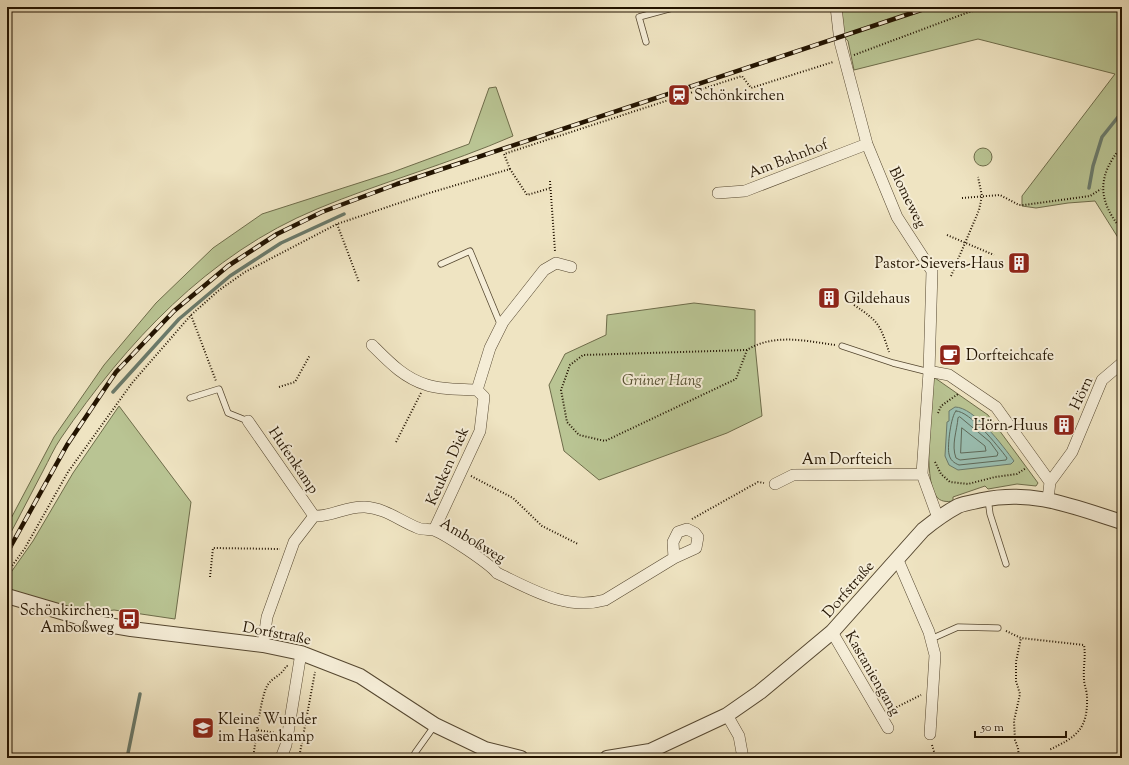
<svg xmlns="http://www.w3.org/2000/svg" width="1129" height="765" font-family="'Sorts Mill Goudy',serif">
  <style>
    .green { fill: #b9c493; stroke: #6e6c4a }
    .water { fill: #9abfb2; stroke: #6a7a6b }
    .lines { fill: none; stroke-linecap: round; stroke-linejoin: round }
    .shore { stroke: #5e6959; stroke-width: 1 }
    .stream { stroke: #6a7a6b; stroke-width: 3.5 }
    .service-casing { stroke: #554730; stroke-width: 7 }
    .minor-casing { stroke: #554730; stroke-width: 12 }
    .tertiary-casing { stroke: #554730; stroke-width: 16 }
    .path { stroke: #221300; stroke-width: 2; stroke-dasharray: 1 2; stroke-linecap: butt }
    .service { stroke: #f5edd7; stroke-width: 5.5 }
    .minor { stroke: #f5edd7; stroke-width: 11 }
    .tertiary { stroke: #f5edd7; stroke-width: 14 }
    .rail-casing { stroke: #221300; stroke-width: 4.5 }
    .rail { stroke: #f5edd7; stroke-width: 3; stroke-dasharray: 9; stroke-linecap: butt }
    .labels { text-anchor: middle; stroke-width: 4; stroke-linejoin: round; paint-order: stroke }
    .poi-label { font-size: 15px; fill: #221300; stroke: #f5edd7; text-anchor: start }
    .street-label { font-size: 15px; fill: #221300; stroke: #f5edd7 }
    .park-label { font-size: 15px; font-style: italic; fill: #575133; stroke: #f5edd7 }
  </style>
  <rect width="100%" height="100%" fill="#efe4c2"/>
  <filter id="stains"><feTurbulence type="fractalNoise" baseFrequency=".005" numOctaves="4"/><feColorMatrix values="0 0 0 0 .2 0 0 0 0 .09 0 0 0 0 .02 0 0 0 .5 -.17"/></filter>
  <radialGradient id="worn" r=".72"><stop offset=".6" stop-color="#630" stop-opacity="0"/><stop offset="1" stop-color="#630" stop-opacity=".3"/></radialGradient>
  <!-- green -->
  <path class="green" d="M836 7H1122V244L1095 201 1068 203 1036 208 1022 206V196L1115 74 978 39 854 70 848 41 838 30Z
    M496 87 513 136C449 164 381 182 317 209 208 254 126 343 61 438 54 448 49 460 43 471 31 494 19 517 7 540V526L54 437 104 365 156 303 213 248 262 214 393 172 469 144 489 88Z
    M974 157a9 9 0 1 1 18 0a9 9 0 1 1-18 0Z
    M694 303 755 310V345L762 416 727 433 599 480 564 451 549 385 565 354 606 335 607 315Z
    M935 378 988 415 1038 483 1036 486 1017 484 988 489 985 486 953 497V501C947 502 940 502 936 496 923 478 931 404 932 379Z
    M119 406 191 502 175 619 114 610 91 613 7 590V578L33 541 73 473Z"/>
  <!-- water -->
  <path class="water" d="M955 407C974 407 1003 446 1014 461L1011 464 958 470 949 465 945 456 947 422 949 421V411Z"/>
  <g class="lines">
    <!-- shore -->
    <path class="shore" d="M956 411C970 411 998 446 1007 458L1006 460 959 465C954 463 950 460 949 454 947 447 951 415 956 411Z
      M960 417 990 442 998 453 997 456 960 460 956 458C951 445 957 431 958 418Z
      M962 428 985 446 986 451 961 453Z"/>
    <!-- stream -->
    <path class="stream" d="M1089 188 1093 166 1102 137 1122 112
      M113 392 179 319 230 276 281 243 344 214
      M127 758 140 694"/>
    <!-- service casing -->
    <g class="service-casing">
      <path id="service" d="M646 42 639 17 676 7
        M441 264 470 251 501 326
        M842 346 893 363 929 372
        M190 398 219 389 228 413 248 421
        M988 499 990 514 1006 564
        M931 639 958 627 998 628
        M415 753 435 725"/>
    </g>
    <!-- minor casing -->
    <g class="minor-casing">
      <path id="minor" d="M836 7 840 42 867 144 897 217 932 271 929 372 922 474 938 518
        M718 193 745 191 867 144
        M372 345C389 362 404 378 427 385 442 390 461 389 477 390
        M933 372 949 375 996 407 1050 482 1048 499
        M248 421 314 516
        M1050 482 1072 452 1102 380 1122 363
        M775 484 793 475 922 474
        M434 530 480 431 484 397 477 390 490 348 503 322 544 270 556 263 571 267
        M897 558 929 632 935 655 930 734
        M832 632 888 728
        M263 645 267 617 294 542 314 516C333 517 345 506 365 507 385 508 400 521 418 528 423 530 429 529 434 530 445 534 489 563 497 573 531 589 566 611 605 600L674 558 696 548 698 537 695 533 687 529 678 532 673 542 674 558
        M727 715 739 736 743 758
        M281 758 286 745 301 653"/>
    </g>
    <!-- tertiary casing -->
    <g class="tertiary-casing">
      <path id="tertiary" d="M7 596 102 624 131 629 263 645 301 653 360 676 435 725 485 749 521 758
        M607 758 650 751 727 715 760 692 832 632 923 530C934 521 945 513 958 506 965 503 974 502 982 500 1033 489 1074 507 1122 522"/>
    </g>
    <!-- path -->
    <path class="path" d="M854 55 969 12 991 7
      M1122 146C1097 176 1097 200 1122 230
      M510 169 504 154 742 76 751 88 833 62
      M550 181 555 251
      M962 198 1000 195 1019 205H1024L1090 196 1101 189
      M337 224 359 282
      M947 235 994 255
      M951 276 979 210 982 196 978 177
      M854 305C878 321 880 324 889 352
      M191 315 216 381
      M747 350 736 379 605 441 579 435 567 422 561 390 570 365 583 355 747 350C774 333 806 341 835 345
      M279 387 295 382 310 355
      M938 413 941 406 958 394
      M396 442 421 393
      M935 462 941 474 950 482 968 484 995 477 1017 474 1026 468
      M471 476 513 498 542 526 578 544
      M692 519 758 482 764 483
      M7 573 25 548 68 472 132 383 191 315 218 291 245 272 337 224 426 194 510 169 527 195 551 188
      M210 577 213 548 280 549
      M1006 631 1021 638 1084 645C1086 657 1083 667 1084 679 1084 685 1087 691 1087 697 1088 730 1076 737 1049 750
      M891 710 921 695
      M258 730 276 733
      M932 745 936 758
      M253 758C256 740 260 700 267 686 272 677 282 676 286 666H289
      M299 758 315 672
      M1019 758 1018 748 1015 740 1014 721 1020 694 1016 681V662L1021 638"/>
    <!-- service -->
    <use href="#service" class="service"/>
    <!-- minor -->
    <use href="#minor" class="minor"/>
    <!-- tertiary -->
    <use href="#tertiary" class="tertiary"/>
    <!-- rail casing -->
    <g class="rail-casing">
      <path id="rail" d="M7 553 67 445 116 372 174 311 228 266 277 234 322 212 397 184 930 7"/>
    </g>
    <!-- rail -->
    <use href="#rail" class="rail"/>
  </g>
  <!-- icons -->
  <defs>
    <g id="station-square" transform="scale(1.15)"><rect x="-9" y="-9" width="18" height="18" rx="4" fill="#8f2418" stroke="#f5edd7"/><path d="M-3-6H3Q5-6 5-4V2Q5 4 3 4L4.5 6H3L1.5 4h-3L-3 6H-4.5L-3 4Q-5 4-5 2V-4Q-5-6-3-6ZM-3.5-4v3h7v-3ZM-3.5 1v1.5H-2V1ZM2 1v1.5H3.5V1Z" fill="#fff"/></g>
    <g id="building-square" transform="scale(1.15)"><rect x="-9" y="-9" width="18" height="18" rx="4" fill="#8f2418" stroke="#f5edd7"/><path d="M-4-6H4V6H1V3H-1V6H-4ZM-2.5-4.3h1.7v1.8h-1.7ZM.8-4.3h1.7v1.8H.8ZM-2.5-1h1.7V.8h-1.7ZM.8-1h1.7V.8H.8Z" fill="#fff"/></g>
    <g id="cafe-square" transform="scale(1.15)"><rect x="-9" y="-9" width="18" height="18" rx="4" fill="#8f2418" stroke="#f5edd7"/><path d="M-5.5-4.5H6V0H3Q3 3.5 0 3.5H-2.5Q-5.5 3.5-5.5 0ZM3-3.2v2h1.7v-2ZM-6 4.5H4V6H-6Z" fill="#fff"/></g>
    <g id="bus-square" transform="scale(1.15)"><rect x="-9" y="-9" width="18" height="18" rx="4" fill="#8f2418" stroke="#f5edd7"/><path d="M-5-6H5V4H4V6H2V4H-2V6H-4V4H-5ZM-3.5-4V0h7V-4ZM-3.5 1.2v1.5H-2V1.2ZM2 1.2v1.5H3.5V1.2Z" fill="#fff"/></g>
    <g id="school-square" transform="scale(1.15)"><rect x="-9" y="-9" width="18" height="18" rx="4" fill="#8f2418" stroke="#f5edd7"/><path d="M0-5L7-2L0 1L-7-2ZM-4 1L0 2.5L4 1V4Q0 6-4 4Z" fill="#fff"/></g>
  </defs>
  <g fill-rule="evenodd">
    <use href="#station-square" x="679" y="95"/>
    <use href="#building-square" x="1019" y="263"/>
    <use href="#building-square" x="829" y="298"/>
    <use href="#cafe-square" x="950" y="355"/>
    <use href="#building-square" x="1064" y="425"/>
    <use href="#bus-square" x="129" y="619"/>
    <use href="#school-square" x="203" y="728"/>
  </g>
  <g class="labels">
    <!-- poi labels -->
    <g class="poi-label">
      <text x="694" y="100">Schönkirchen</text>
      <text x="1004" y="268" text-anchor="end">Pastor-Sievers-Haus</text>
      <text x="844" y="303">Gildehaus</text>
      <text x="966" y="360">Dorfteichcafe</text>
      <text x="1048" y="430" text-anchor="end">Hörn-Huus</text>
      <text x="114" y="615" text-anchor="end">Schönkirchen,<tspan x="114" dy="17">Amboßweg</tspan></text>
      <text x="218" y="724">Kleine Wunder<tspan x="218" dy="17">im Hasenkamp</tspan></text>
    </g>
    <!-- street labels -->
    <g class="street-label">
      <text transform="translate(788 158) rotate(-21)" y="5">Am Bahnhof</text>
      <text transform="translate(908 197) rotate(64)" y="5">Blomeweg</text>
      <text transform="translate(1081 393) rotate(-65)" y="5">Hörn</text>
      <text x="847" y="464">Am Dorfteich</text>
      <text transform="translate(294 460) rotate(56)" y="5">Hufenkamp</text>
      <text transform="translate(447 466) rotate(-66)" y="5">Keuken Diek</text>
      <text transform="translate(473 540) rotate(31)" y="5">Amboßweg</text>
      <text transform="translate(848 589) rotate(-49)" y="5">Dorfstraße</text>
      <text transform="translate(277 633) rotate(11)" y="5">Dorfstraße</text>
      <text transform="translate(873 673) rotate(60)" y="5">Kastaniengang</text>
    </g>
    <!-- park labels -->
    <g class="park-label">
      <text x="662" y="385">Grüner Hang</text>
    </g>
  </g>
  <!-- margin -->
  <rect width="1129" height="765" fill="none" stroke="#efe4c2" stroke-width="24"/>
  <rect x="8" y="8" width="1113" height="749" fill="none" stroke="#221300" stroke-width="2"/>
  <rect x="12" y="12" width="1105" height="741" fill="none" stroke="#221300"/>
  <!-- scale -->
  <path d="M975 731v6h91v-6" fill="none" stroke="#221300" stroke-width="2"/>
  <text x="981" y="731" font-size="12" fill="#221300" stroke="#f5edd7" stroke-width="3" paint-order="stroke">50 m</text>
  <rect width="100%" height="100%" filter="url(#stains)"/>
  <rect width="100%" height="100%" fill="url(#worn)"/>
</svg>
